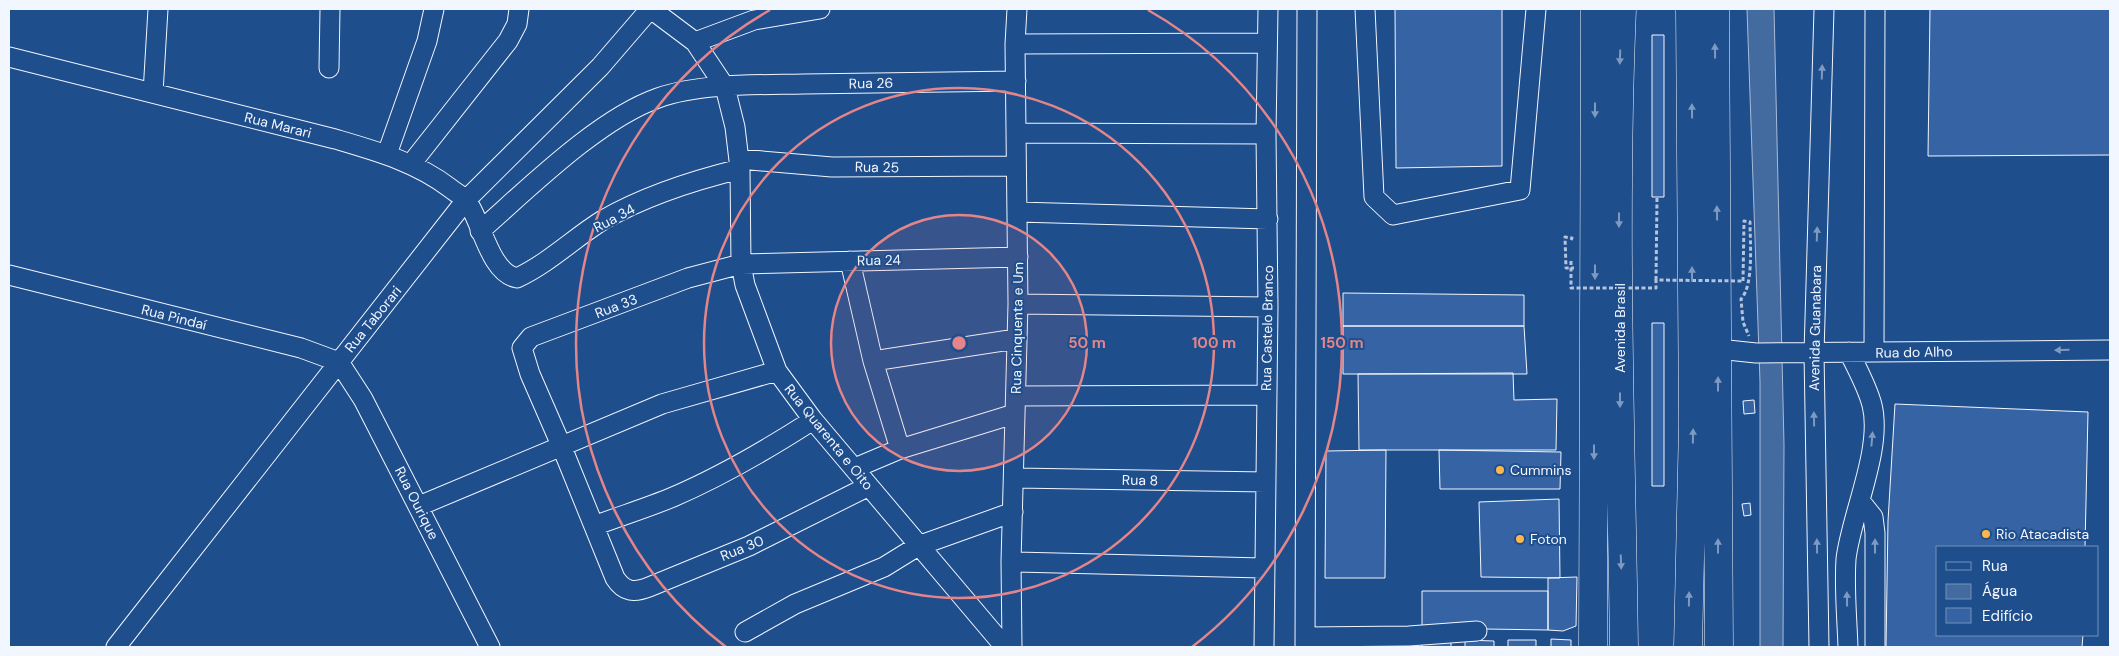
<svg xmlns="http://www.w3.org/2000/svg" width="2119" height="656" font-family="'DM Sans',sans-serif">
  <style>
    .water { fill: #446ba0; stroke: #a8bbd7 }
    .building { fill: #3563a3; stroke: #f2f6ff }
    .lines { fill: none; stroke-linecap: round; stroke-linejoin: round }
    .minor-casing { stroke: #f2f6ff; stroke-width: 21 }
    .highway-casing { stroke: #f2f6ff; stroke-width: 29 }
    .path { stroke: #b3c4dc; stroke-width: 3; stroke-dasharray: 4 2.5; stroke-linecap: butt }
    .minor { stroke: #1f4e8c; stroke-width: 19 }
    .highway { stroke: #1f4e8c; stroke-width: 28 }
    .path-bridge { stroke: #b3c4dc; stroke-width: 3; stroke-dasharray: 4 2.5; stroke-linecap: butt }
    .oneway { fill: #7e9ac0 }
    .ring { fill: none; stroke: #e38589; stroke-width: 2.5 }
    .poi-dot { fill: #ffb74d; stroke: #1f4e8c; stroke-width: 2 }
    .labels { text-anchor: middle; stroke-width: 4; stroke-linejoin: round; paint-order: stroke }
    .street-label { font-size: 14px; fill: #f2f6ff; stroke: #1f4e8c }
    .poi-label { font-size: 14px; fill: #f2f6ff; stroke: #1f4e8c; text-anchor: start }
    .centre { fill: #e38589; stroke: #1f4e8c; stroke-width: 2.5 }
    .ring-label { font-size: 15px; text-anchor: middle; font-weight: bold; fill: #e38589; stroke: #1f4e8c; stroke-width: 4; stroke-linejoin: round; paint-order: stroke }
  </style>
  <rect width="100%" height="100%" fill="#1f4e8c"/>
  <!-- water -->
  <path class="water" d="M1747 9H1774L1784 445 1783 647H1760V382Z"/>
  <!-- building -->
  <path class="building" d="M1395 9H1502V166L1396 168Z
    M1930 9H2110V155L1928 156Z
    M1652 35H1664V197H1652Z
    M1343 293 1524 295V326H1343Z
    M1652 323H1664V486H1652Z
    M1343 326H1524L1527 374H1343Z
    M1513 373 1514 400 1557 399 1556 450H1359L1358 374Z
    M1754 400 1755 413 1744 414 1743 401Z
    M1895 404 2088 412 2085 547H1938V635H2083L2082 647H1886L1888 521Z
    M1386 450 1385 578H1325L1326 451Z
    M1439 450 1561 452 1560 489H1440Z
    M1559 499 1560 578 1481 577 1479 502Z
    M1750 503 1751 515 1744 516 1742 504Z
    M1577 577 1576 626 1563 631 1548 630V578Z
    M1422 591H1548V630L1422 628Z
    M1551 639 1571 640V647H1551Z
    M1422 640H1451V647H1422Z
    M1465 640 1494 641V647H1465Z
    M1508 640H1536V647H1508Z"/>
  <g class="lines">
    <!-- minor casing -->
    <g class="minor-casing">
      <path id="minor" d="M651 9 695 42 725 87 735 127 740 169 741 264 745 285 777 371 813 420 1005 647
        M1365 9 1374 197 1393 215 1520 190 1536 9
        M695 42 754 20 820 9
        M1015 44 1266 43
        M9 57 335 139C376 151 416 162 450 188 455 192 462 196 466 200 481 218 489 273 517 278 549 263 574 238 603 220 643 197 695 180 740 169
        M329 68 330 9
        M153 93 158 9
        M1016 133 1266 134
        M387 154 427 41 434 9
        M739 159 832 167 1016 166
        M411 164 508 41 517 24 519 9
        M1018 212 1268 219
        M480 231C528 189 598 119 658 98 699 83 760 85 804 84 875 83 946 82 1016 81
        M850 261 873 361 900 449
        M9 275 301 348 339 362 363 399 490 647
        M1018 304 1268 307
        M1718 349 1756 353 2110 350
        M1874 352 1875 9
        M873 361 1016 339
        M1016 396 1266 395
        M855 468 900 449 1014 414
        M1014 478 1266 482
        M869 486 749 546 649 587C634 593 624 592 615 578L561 445 530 374 522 348 531 337 688 278 741 264 1018 257
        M1861 502 1873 517 1875 533V647
        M419 506 662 404 777 371
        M594 526C620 516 647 508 673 497 722 476 768 449 813 420
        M1011 562 1263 568
        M745 632 795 604 884 567 918 546 1013 512
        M1305 637 1409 636 1477 631
        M116 647 466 200 600 67 650 9
        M1012 647 1011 562 1018 304 1015 44 1017 9
        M1264 647 1268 307 1266 134 1268 9
        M1305 647 1307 9
        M1819 647 1814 353 1824 9
        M1848 647C1847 618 1844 588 1846 559 1851 515 1883 449 1872 405 1867 386 1857 369 1849 352"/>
    </g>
    <!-- highway casing -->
    <g class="highway-casing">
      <path id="highway" d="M1622 9C1613 221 1621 435 1624 647
        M1715 9 1719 647
        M1593 647 1595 9
        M1688 647 1693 425 1690 9"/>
    </g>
    <!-- path -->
    <path class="path" d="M1571 240 1572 238 1565 237 1566 268H1574
      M1656 280 1657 197
      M1743 281 1744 221 1750 222C1750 242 1754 285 1741 299L1743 322 1749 336"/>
    <!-- minor -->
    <use href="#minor" class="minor"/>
    <!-- highway -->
    <use href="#highway" class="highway"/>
    <!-- path-bridge -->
    <path class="path-bridge" d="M1571 261V288H1656V280L1743 281"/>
  </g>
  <!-- one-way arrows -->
  <defs><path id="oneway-solid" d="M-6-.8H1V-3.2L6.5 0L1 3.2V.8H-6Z" transform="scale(1.25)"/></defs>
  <g class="oneway">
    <use href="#oneway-solid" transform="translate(1715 51) rotate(-91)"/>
    <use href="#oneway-solid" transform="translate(1620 57) rotate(92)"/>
    <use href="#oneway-solid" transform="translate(1822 72) rotate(-88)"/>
    <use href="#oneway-solid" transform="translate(1595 110) rotate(90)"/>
    <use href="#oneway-solid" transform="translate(1692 111) rotate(-91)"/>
    <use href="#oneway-solid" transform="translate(1717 213) rotate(-91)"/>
    <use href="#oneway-solid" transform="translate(1619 220) rotate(90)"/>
    <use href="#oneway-solid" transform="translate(1817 234) rotate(-88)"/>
    <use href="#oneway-solid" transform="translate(1595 272) rotate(90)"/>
    <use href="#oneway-solid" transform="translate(1692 274) rotate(-90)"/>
    <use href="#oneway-solid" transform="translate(2062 350) rotate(179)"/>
    <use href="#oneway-solid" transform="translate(1718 384) rotate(-90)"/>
    <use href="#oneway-solid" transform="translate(1620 400) rotate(90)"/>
    <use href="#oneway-solid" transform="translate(1814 419) rotate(-91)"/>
    <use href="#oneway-solid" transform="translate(1693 436) rotate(-89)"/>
    <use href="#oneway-solid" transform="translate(1872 439) rotate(-85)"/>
    <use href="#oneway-solid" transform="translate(1594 452) rotate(90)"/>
    <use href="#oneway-solid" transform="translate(1718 546) rotate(-90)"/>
    <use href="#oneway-solid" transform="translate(1817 546) rotate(-91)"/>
    <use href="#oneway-solid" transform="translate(1875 546) rotate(-90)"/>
    <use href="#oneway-solid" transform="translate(1621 562) rotate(88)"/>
    <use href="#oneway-solid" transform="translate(1689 599) rotate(-89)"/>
    <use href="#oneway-solid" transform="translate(1847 599) rotate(-91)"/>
  </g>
  <!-- distance rings -->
  <circle cx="959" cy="343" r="128" fill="#e38589" fill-opacity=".12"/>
  <g class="ring">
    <circle cx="959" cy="343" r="128"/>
    <circle cx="959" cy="343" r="255"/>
    <path d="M726 647A383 383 0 0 1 770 10M1148 10A383 383 0 0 1 1192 647"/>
  </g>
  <!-- markers -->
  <g class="poi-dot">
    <circle cx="1500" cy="470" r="5"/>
    <circle cx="1986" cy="534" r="5"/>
    <circle cx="1520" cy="539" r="5"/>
  </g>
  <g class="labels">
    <!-- street labels -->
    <g class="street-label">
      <text transform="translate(871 83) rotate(-1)" y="5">Rua 26</text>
      <text transform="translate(278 125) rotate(14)" y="5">Rua Marari</text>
      <text transform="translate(877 167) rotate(1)" y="5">Rua 25</text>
      <text transform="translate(614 218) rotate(-28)" y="5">Rua 34</text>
      <text transform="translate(879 260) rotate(-1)" y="5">Rua 24</text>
      <text transform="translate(616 306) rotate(-21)" y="5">Rua 33</text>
      <text transform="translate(174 317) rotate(14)" y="5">Rua Pindaí</text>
      <text transform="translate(373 319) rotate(-51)" y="5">Rua Taborari</text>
      <text transform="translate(1017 328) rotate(-89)" y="5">Rua Cinquenta e Um</text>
      <text transform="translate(1267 328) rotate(-89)" y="5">Rua Castelo Branco</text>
      <text transform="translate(1620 328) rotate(-90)" y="5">Avenida Brasil</text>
      <text transform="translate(1815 328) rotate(-89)" y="5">Avenida Guanabara</text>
      <text transform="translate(1914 352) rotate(-1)" y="5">Rua do Alho</text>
      <text transform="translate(829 437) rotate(51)" y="5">Rua Quarenta e Oito</text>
      <text transform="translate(1140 480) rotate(1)" y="5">Rua 8</text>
      <text transform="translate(417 503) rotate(63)" y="5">Rua Ourique</text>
      <text transform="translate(742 548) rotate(-22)" y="5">Rua 30</text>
    </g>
    <!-- poi labels -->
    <g class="poi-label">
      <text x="1510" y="475">Cummins</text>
      <text x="1996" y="539">Rio Atacadista</text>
      <text x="1530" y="544">Foton</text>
    </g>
  </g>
  <circle cx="959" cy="343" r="8" class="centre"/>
  <g class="ring-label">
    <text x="1087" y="348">50 m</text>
    <text x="1214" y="348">100 m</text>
    <text x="1342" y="348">150 m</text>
  </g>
  <!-- border -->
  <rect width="2119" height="656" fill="none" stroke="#f2f6ff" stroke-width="20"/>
  <!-- legend -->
  <rect x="1936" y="546" width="162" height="90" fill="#1f4e8c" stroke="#7391ba"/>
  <rect x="1946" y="562" width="25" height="8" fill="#1f4e8c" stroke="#7391ba"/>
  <text x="1982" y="571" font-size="15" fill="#f2f6ff">Rua</text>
  <rect x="1946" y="584" width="25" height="15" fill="#446ba0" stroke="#7391ba"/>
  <text x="1982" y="596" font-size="15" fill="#f2f6ff">Água</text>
  <rect x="1946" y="608" width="25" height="15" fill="#3563a3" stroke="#7391ba"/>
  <text x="1982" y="621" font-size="15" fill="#f2f6ff">Edifício</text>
</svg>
